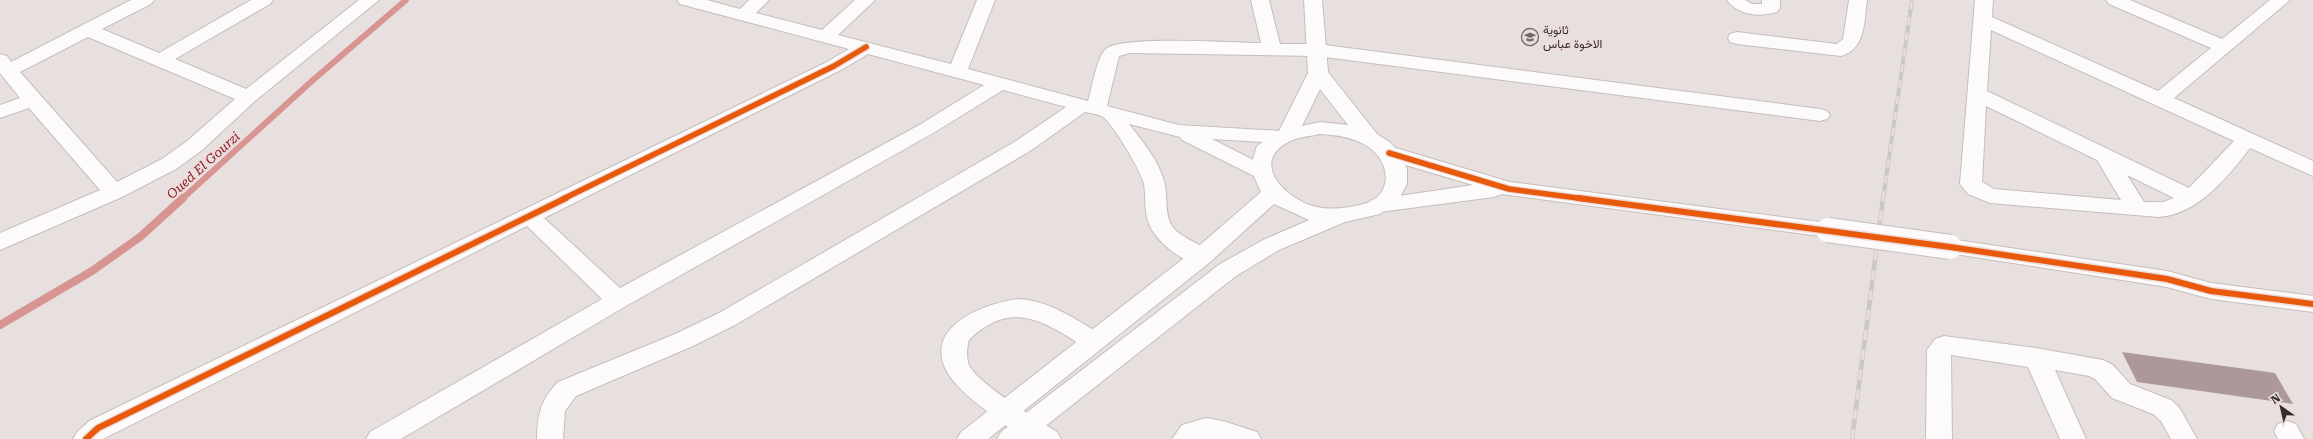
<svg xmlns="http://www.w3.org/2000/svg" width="2313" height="439" font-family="'Roboto Serif',Vazirmatn,serif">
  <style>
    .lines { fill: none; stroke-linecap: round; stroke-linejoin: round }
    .stream-far1 { stroke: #d79491; stroke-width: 6 }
    .stream { stroke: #d79491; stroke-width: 8 }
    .building { fill: #ac9898 }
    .minor-casing { stroke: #c4bebd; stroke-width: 2 }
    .major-casing { stroke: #c4bebd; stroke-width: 2 }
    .minor { fill: #fcfafa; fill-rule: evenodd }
    .major { fill: #fcfafa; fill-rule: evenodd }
    .rail-far1-casing { stroke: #cac7c7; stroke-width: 4 }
    .rail-casing { stroke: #cac7c7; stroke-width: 4.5 }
    .rail-far1 { stroke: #ecdcdb; stroke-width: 2.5; stroke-dasharray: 8; stroke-linecap: butt }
    .rail { stroke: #ecdcdb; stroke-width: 3; stroke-dasharray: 10; stroke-linecap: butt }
    .minor-bridge-casing { stroke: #c4bebd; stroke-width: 26; stroke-linecap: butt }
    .minor-bridge { stroke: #fcfafa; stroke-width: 24 }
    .cycleway-far1-casing { stroke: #ecdcdb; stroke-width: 8 }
    .cycleway-casing { stroke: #ecdcdb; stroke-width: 9 }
    .cycleway-far1 { stroke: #e8590c; stroke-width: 5.5 }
    .cycleway { stroke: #e8590c; stroke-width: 6 }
    .labels { text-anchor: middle; stroke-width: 4; stroke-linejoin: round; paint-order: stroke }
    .poi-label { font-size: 12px; fill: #332d2d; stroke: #ecdcdb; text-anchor: start }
    .water-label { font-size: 13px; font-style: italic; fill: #87161f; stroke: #ecdcdb }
  </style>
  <rect width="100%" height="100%" fill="#e8e0df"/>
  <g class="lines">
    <!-- stream-far1 -->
    <path class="stream-far1" d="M182 199 313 80 406 0"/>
    <!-- stream -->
    <path class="stream" d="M0 325 92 271 140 237 183 198"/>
  </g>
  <!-- building -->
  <path class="building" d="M2122 352 2275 373 2293 404 2137 382Z"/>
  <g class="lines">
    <!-- minor casing -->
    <g class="minor-casing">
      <path id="minor" d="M131 0H154L151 4 102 29 159 53 251 0H273L270 4 175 59 246 89 359 0H379L255 101 201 151 176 169 122 197 0 250V233L100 190 29 108 0 118V105L20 98 0 73V54L7 56 11 62ZM88 37 235 99 187 141 162 159 117 182 20 72Z
        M677 0H707L740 9 749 0H769L756 13 822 30 855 0H875L838 35 951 64 977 0H995L968 69 1088 101C1092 88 1097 56 1106 49 1122 35 1235 43 1261 43L1251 0H1269L1280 44H1317L1820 109 1827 111 1830 115 1827 119 1820 121 1317 56 1130 53 1119 56 1107 106 1179 125 1281 131 1288 133 1291 137 1288 141 1281 143 1212 139 1267 167 1271 172 1267 177 1260 179 1182 140 1180 137 1129 124C1142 141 1158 159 1164 181 1168 194 1164 213 1172 226 1182 240 1204 243 1212 257L1209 263C1188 269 1157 243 1149 224 1144 212 1146 197 1144 184 1141 171 1113 124 1103 117 1098 114 1090 113 1085 112L1030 151 735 325 693 346 576 396 565 411 563 439H537C537 416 541 399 558 382L675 334 719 313 1016 141 1066 107 1003 90 935 132 626 306 401 439H366L370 432 602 299 527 226 103 439H73L77 432 89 421 827 62 849 49 680 4ZM868 54 984 85 921 124 620 288 544 218 841 70Z
        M1727 0H1745L1752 4H1762V0H1780V8L1777 12C1760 17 1738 16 1727 0Z
        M1849 0H1867C1864 21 1866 49 1841 56L1737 44 1730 42 1728 38 1730 34 1737 32 1837 44 1843 39Z
        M1975 0H1993L1992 17 2158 91 2211 48 2109 4 2106 0H2130L2222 39 2270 0H2290L2174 98 2313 161V176L2250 148C2227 178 2198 214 2159 217L1990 203 1968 194 1960 184ZM1991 30 2234 141 2189 188 1987 91ZM1986 106 2097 160 2121 200 1994 189 1982 182ZM2127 175 2174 198 2163 202H2144Z
        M1389 146 1510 182 1828 223 1836 225 1839 230 1836 235 1828 237 1502 194 1494 197 1380 212 1372 210 1369 205 1372 200 1473 185 1382 158 1379 153 1382 148Z
        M1950 239 2167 271 2211 283 2313 296V312L2211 299 2167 287 1942 252 1939 247 1942 242Z
        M1018 299C1049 300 1076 320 1103 335L1106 341 1103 347 1094 350 1085 347C1057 331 1029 307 994 322 985 327 976 332 969 340 967 347 966 358 969 365 978 384 1038 420 1057 432L1061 439C1051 439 1037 439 1027 439 1018 436 1001 421 992 415 975 402 955 388 945 368 926 324 987 303 1018 299Z
        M1944 336 2036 348 2103 360 2113 365 2130 384 2171 400 2179 407 2197 439H2171L2161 421 2153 414 2112 398 2095 379 2089 376 2055 370 2086 439H2060L2028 367 1951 355 1952 439H1926L1927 350 1935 339Z
        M1206 418 1223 421 1257 432 1261 439H1172L1182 425Z
        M2287 421 2296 424 2304 439H2278L2274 431 2278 424Z"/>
    </g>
    <!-- major casing -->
    <g class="major-casing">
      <path id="major" d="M1304 0H1322L1328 72 1377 134 1391 143 1402 157 1407 169V184L1400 197 1380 214 1345 222 1279 250 1236 276 1029 439H997L1001 432 1220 264 1263 240 1309 220 1274 204 1209 263 988 439H957L961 432 1193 251 1261 192 1250 168 1257 146 1279 131 1308 73ZM1320 89 1348 125 1320 122 1302 126ZM1320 134C1336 135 1353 137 1367 146 1390 160 1395 195 1364 204 1348 208 1329 211 1313 206 1284 197 1249 162 1290 141 1299 137 1311 136 1320 134Z"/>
    </g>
    <!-- minor -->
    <use href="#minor" class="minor"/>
    <!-- major -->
    <use href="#major" class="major"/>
    <!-- rail-far1 casing -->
    <g class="rail-far1-casing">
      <path id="rail-far1" d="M1883 199 1912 0"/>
    </g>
    <!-- rail casing -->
    <g class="rail-casing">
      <path id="rail" d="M1852 439 1883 198"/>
    </g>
    <!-- rail-far1 -->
    <use href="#rail-far1" class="rail-far1"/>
    <!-- rail -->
    <use href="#rail" class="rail"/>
    <!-- minor-bridge casing -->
    <g class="minor-bridge-casing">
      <path id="minor-bridge" d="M1828 230 1950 247"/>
    </g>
    <!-- minor-bridge -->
    <use href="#minor-bridge" class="minor-bridge"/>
    <!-- cycleway-far1 casing -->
    <g class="cycleway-far1-casing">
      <path id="cycleway-far1" d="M1389 153 1509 189 1585 199
        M563 199 834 66 866 47"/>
    </g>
    <!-- cycleway casing -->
    <g class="cycleway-casing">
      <path id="cycleway" d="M1578 198 1950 247 2167 279 2211 291 2313 304
        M86 439 98 428 566 198"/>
    </g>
    <!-- cycleway-far1 -->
    <use href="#cycleway-far1" class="cycleway-far1"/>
    <!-- cycleway -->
    <use href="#cycleway" class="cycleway"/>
  </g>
  <!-- icons -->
  <defs>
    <g id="school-ring" transform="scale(0.9)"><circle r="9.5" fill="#ecdcdb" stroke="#726c6b" stroke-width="1.5"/><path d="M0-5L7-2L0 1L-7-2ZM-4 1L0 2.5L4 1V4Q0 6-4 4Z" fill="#726c6b"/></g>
  </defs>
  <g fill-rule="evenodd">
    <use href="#school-ring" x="1530" y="37"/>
  </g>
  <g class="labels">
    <!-- poi labels -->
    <g class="poi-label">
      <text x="1543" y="34">ثانوية<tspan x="1543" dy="14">الاخوة عباس</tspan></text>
    </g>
    <!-- water labels -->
    <g class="water-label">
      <text transform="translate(203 165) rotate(-42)" y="5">Oued El Gourzi</text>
    </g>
  </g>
  <!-- north arrow -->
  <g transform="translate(2281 407) rotate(326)" stroke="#ecdcdb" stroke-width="3" paint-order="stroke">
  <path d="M0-3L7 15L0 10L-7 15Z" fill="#332d2d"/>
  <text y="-6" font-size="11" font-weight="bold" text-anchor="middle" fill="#332d2d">N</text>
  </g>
</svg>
